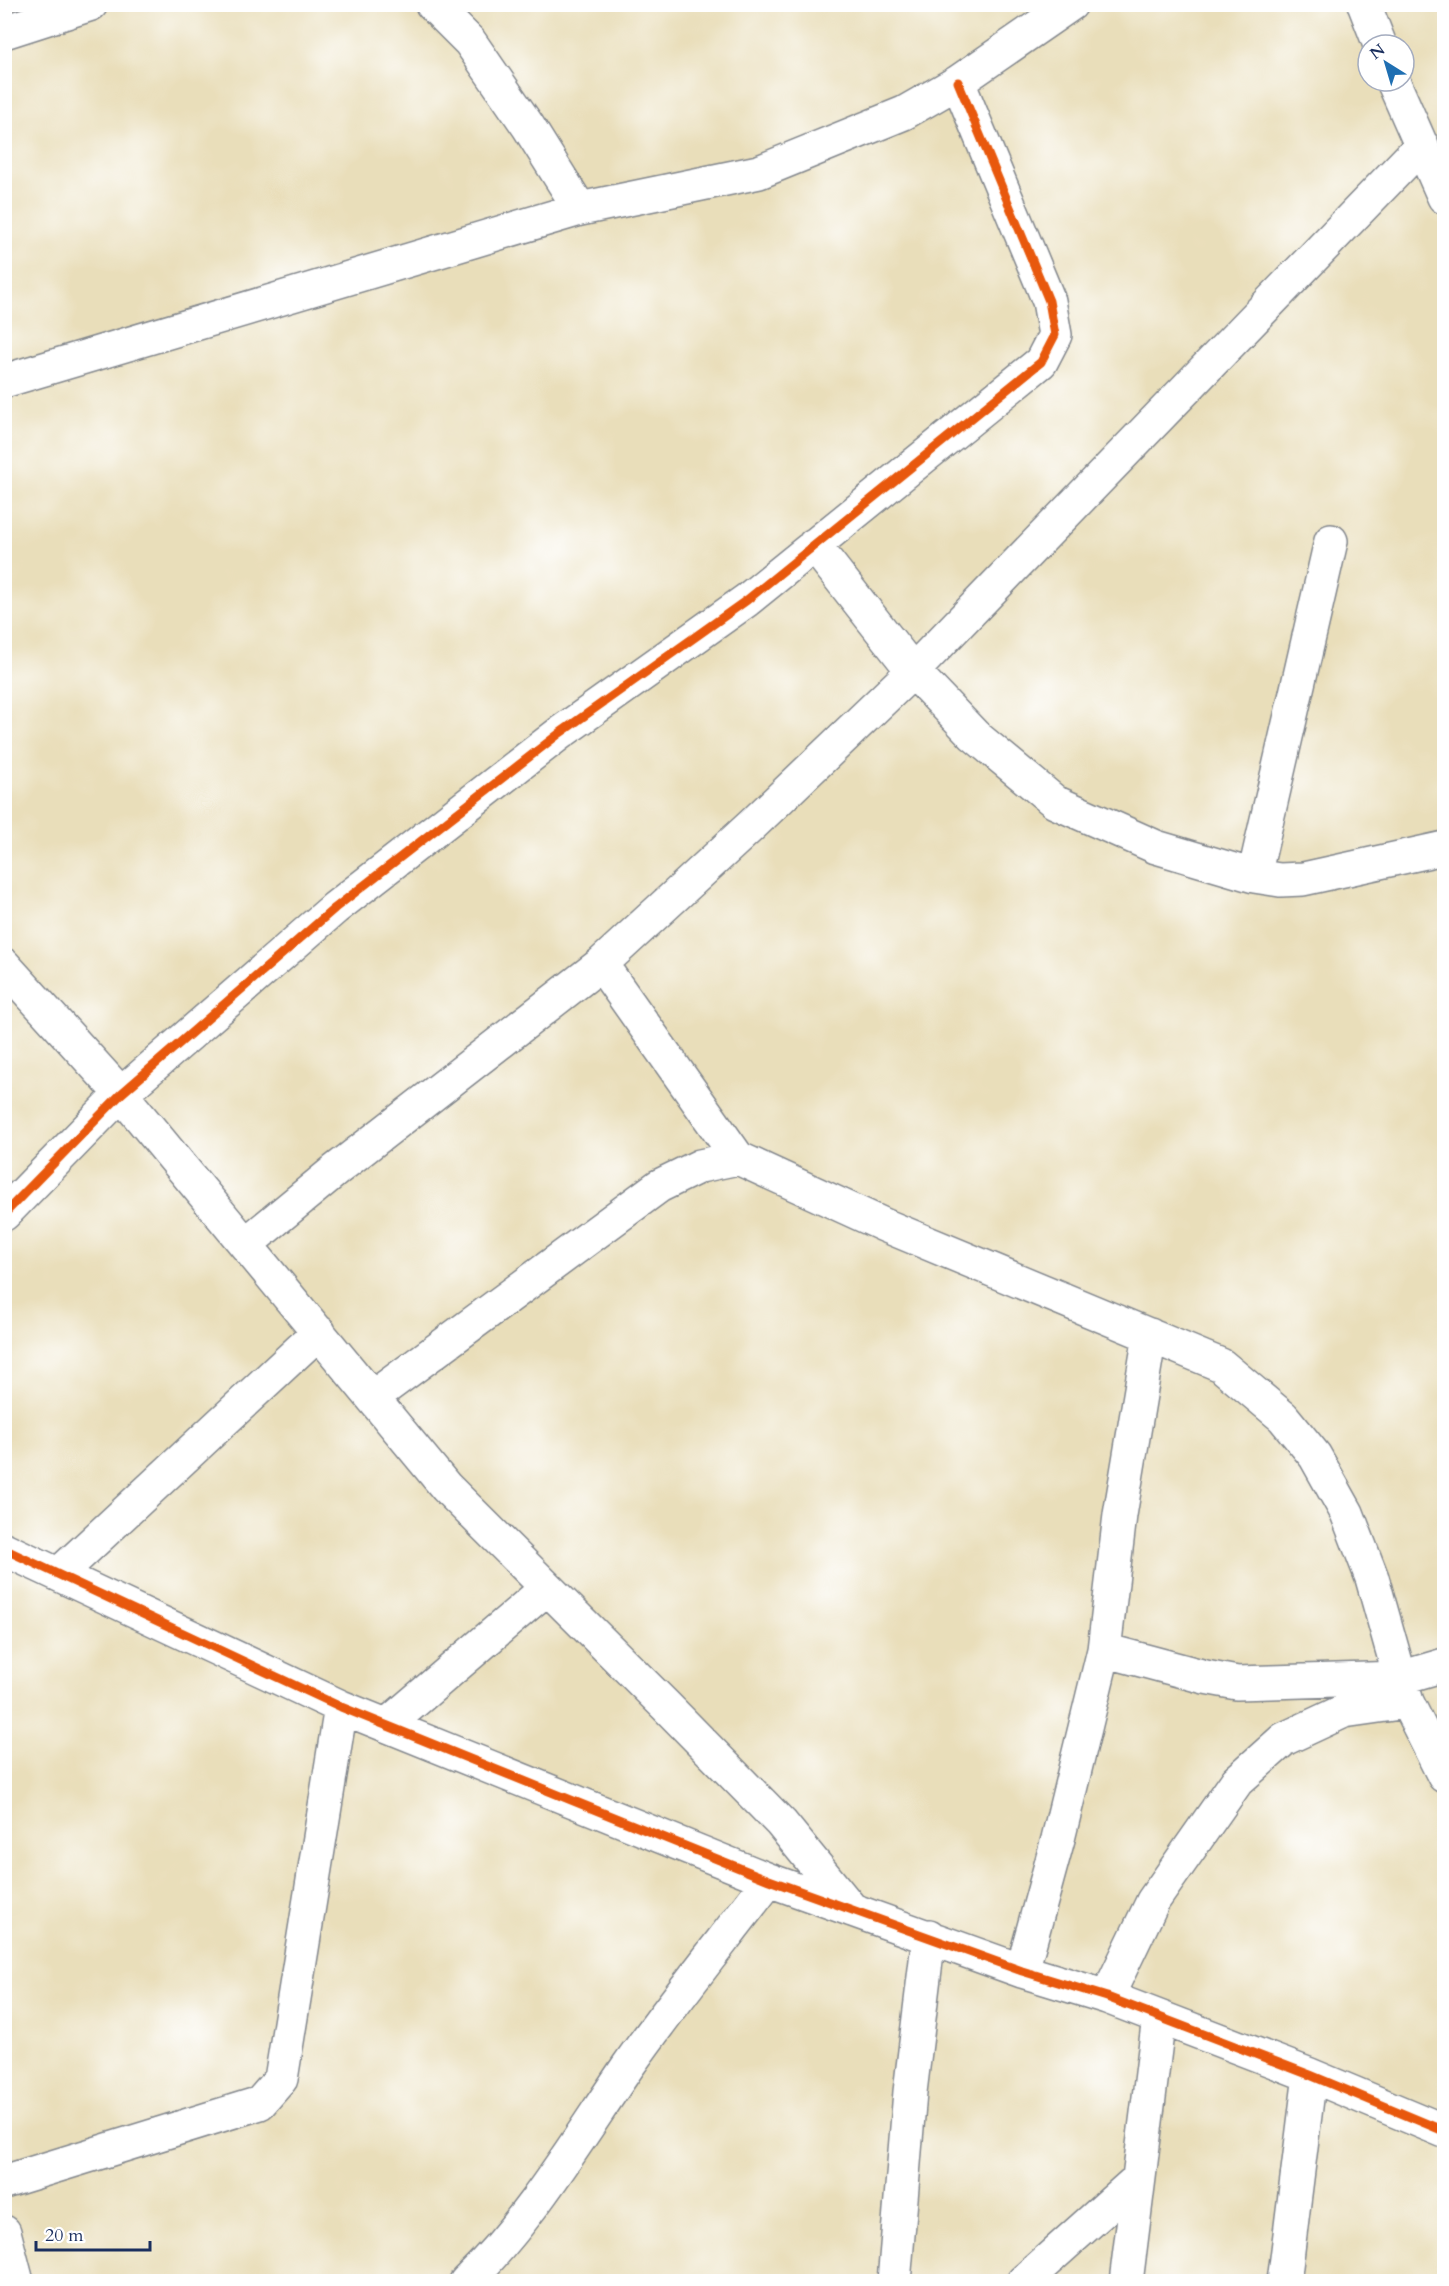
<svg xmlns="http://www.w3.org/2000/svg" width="1449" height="2286" font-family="Cardo,serif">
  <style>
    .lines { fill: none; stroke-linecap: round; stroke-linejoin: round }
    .minor-casing { stroke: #82868c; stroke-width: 36 }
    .minor { stroke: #fff; stroke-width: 33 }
    .cycleway-casing { stroke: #fff; stroke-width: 13 }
    .cycleway { stroke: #e8590c; stroke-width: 9 }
  </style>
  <rect width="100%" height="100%" fill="#fff"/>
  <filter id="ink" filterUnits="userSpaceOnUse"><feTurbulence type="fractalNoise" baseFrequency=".0167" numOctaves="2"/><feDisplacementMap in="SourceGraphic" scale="12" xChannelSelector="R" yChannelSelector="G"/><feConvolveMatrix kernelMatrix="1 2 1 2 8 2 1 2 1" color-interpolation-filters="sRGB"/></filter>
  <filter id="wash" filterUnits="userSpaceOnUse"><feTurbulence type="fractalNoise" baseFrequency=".008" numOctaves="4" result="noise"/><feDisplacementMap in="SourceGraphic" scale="24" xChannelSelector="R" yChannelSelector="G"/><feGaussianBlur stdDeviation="1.35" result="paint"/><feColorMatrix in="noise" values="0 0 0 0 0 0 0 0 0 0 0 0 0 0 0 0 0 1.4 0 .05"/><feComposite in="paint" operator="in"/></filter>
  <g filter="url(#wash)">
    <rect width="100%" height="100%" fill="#e9deba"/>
  </g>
  <g filter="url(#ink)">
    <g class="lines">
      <!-- minor casing -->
      <g class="minor-casing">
        <path id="minor" d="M432 4 470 42 528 126 580 209
          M1364 4 1380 45
          M4 32 91 4
          M1393 81 1444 197
          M4 381 580 209 759 172 904 113 958 82 1071 4
          M814 545 913 671 974 735 1055 802 1156 847 1254 876 1280 880 1303 879 1444 848
          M1254 876 1331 541
          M601 964 738 1158
          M4 965 121 1094 446 1487 666 1706 781 1823 852 1910
          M4 1214 121 1094 335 908 560 733 747 600 1041 362 1055 335 1049 301 958 82
          M246 1244 337 1169 601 964 752 825 913 671 1422 145
          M373 1397 659 1186 700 1166 738 1158 884 1225 1221 1365 1283 1417 1315 1456 1347 1513 1372 1578 1407 1702 1444 1776
          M4 1549 341 1707 769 1880 1022 1971 1107 1997 1310 2075 1444 2131
          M59 1574 319 1332
          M1104 1650 1205 1677 1237 1683 1400 1678 1444 1665
          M387 1725 547 1588
          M1022 1971 1058 1839 1104 1650 1120 1515 1150 1335
          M1107 1997 1153 1901 1237 1781 1284 1739 1344 1711 1407 1702
          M4 2182 260 2103 281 2079 341 1707
          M4 2232 17 2282
          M466 2282C530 2220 578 2139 628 2066 673 2002 722 1942 769 1880
          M894 2282 910 2092 929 1936
          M1023 2282 1137 2180
          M1126 2282 1159 2017
          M1284 2282 1310 2075"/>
      </g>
      <!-- minor -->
      <use href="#minor" class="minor"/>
      <!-- cycleway casing -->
      <g class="cycleway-casing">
        <path id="cycleway" d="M4 1214 121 1094 335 908 560 733 747 600 1041 362 1055 335 1049 301 958 82
          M4 1549 341 1707 769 1880 1022 1971 1107 1997 1310 2075 1444 2131"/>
      </g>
      <!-- cycleway -->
      <use href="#cycleway" class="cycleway"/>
    </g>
  </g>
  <!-- margin -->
  <rect width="1449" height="2286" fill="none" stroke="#fff" stroke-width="24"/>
  <!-- north arrow -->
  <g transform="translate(1386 63) rotate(323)"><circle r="28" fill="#ffffff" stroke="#a4acbf" stroke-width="1.5"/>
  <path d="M0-4.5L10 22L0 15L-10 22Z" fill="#1f6fb2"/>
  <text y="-9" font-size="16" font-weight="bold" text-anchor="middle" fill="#1b2f5e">N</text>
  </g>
  <!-- scale -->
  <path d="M36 2241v9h114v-9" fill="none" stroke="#1b2f5e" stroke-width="3"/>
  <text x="45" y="2241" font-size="18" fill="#1b2f5e" stroke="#ffffff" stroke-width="4.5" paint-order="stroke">20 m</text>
</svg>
